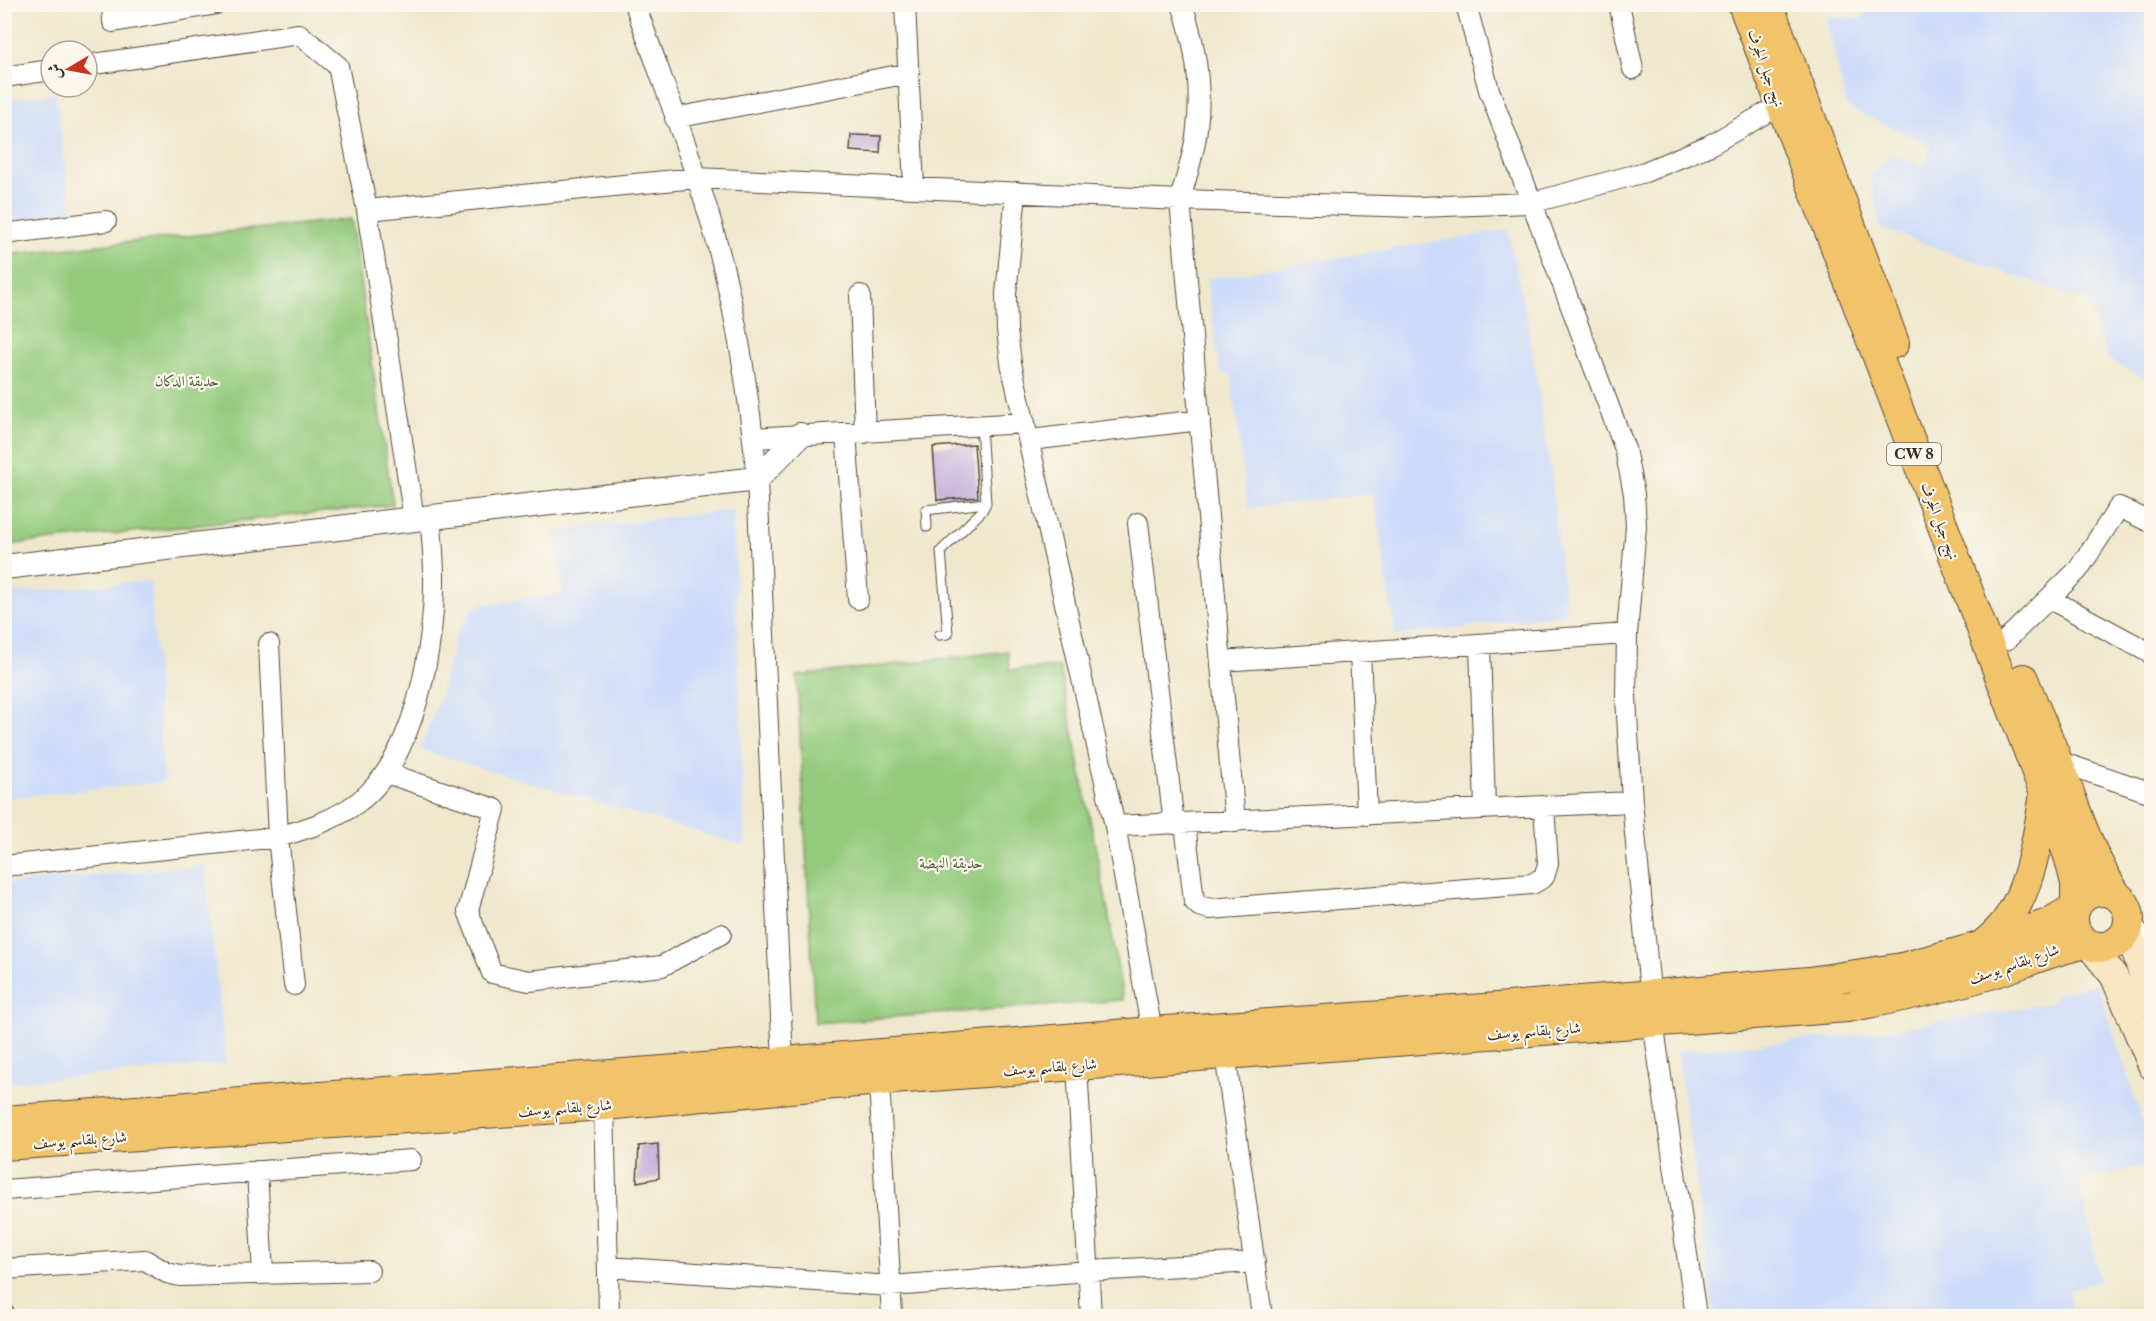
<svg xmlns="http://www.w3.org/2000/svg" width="2156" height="1321" font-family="'Libre Caslon Text',Amiri,serif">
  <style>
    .built { fill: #cddbfa }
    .green { fill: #93ca7c; stroke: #677a4d; stroke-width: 1.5 }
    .building { fill: #bca8d8 }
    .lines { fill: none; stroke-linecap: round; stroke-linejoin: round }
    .service-casing { stroke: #564638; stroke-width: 11 }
    .minor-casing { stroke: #564638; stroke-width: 22 }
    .tertiary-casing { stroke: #564638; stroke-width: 26 }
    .secondary-casing { stroke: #564638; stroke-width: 29 }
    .primary-casing { stroke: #564638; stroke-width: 32 }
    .service { stroke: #fff; stroke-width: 9 }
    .minor { stroke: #fff; stroke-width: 20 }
    .tertiary { stroke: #fff; stroke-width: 24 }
    .secondary { stroke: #f9e7c3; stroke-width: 27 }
    .primary { stroke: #f1c36a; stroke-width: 30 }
    .labels { text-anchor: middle; stroke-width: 4.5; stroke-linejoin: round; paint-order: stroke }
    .shield { fill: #fbf7ec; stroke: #75685c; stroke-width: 1.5 }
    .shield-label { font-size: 14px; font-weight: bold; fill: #3b2a1e }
    .street-label { font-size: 15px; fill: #3b2a1e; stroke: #fbf7ec }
    .park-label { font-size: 15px; fill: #555a3a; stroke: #fbf7ec }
  </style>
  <rect width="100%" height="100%" fill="#fbf7ec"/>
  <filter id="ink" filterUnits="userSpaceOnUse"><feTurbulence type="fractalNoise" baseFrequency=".0167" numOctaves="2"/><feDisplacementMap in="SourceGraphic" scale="12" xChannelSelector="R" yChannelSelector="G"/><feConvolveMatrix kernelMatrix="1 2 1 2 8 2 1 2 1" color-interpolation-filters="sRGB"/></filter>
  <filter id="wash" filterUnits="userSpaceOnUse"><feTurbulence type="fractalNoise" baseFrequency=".008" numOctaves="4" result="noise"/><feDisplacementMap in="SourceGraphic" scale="24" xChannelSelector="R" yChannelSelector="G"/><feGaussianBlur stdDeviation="1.35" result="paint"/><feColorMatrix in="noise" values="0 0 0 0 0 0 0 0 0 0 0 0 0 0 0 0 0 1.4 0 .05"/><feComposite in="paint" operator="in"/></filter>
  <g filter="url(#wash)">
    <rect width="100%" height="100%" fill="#efe8cd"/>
    <!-- built -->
    <path class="built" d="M1879 5H2151V382L2108 359 2087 301 1880 228 1870 175 1891 154 1924 166 1931 145 1847 107 1826 17 1861 18Z
      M56 93 72 214 5 223V100Z
      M1508 230 1528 323 1551 474 1566 614 1395 636 1374 494 1248 508 1231 374 1220 373 1206 279Z
      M733 510 745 846 420 750 438 702 457 632 474 607 488 604 563 594 555 531Z
      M150 581 164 782 5 798V594Z
      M205 865 226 1064 5 1083V884Z
      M2097 984 2151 1147V1164L2080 1181 2100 1282 2068 1289 2073 1316H1715L1677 1051 1853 1036 2051 1003 2059 993Z"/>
    <!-- green -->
    <path class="green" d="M351 219 393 505 5 545V515L9 510 4 504 5 255Z
      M1008 651 1009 670 1060 667 1108 911 1123 1000 815 1023 797 676Z"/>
    <g id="blocks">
      <!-- building -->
      <path class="building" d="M851 135 881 136 880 153 850 151Z
        M974 444 978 497 937 500 933 447Z
        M658 1144 659 1178 637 1182 639 1146Z"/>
    </g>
  </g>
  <g filter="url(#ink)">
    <use href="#blocks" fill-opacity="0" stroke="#564638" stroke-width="1.5"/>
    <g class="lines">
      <!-- service casing -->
      <g class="service-casing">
        <path id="service" d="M927 527 926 510 986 503 981 426
          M939 635 948 634 941 551 982 511 986 503"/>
      </g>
      <!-- minor casing -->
      <g class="minor-casing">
        <path id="minor" d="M112 4 113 22 217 4
          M635 4C660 75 687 144 709 215 735 301 749 390 757 479L783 1062
          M905 4 914 187
          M1182 4C1195 43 1202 87 1197 128 1195 152 1186 177 1180 200L1235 822
          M1466 4 1489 90 1625 449 1634 494 1636 526 1627 634 1626 697 1632 802 1653 1022 1696 1316
          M1619 4 1633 69
          M87 65 299 34 338 66 367 210 414 519
          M4 77 51 70
          M675 118 909 73
          M1016 192 1006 294 1007 330 1011 363 1115 826 1152 1032
          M367 210 696 178 1180 200 1417 207 1531 203 1645 172 1710 145 1780 105
          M4 234 106 221
          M860 295 865 433
          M846 433 858 599
          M753 438 1025 423
          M1030 440 1200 420
          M1138 523 1174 824
          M2050 599 2152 654
          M2006 640 2078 570 2119 507 2152 523
          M269 644 278 837 294 985
          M1480 644 1485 809
          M1360 652 1367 815
          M1221 661 1627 634
          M2057 761 2152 793
          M386 773 495 809 468 911 492 973 529 981 662 966 721 934
          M1185 824 1194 901 1199 906 1210 909 1532 884 1544 877 1548 864 1544 807
          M1115 826 1632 802
          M4 866 278 837C306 829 333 821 357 803 415 761 435 645 434 577 434 557 432 537 430 518
          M2131 923 2152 949
          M1225 1054 1262 1316
          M1077 1065 1091 1316
          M879 1080 892 1316
          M604 1105 609 1316
          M257 1171 263 1274
          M4 1190 411 1160
          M608 1267 891 1286 1089 1271 1255 1262
          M4 1269 145 1260 167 1273 180 1276 369 1271
          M4 1314 5 1316"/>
      </g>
      <!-- tertiary casing -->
      <g class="tertiary-casing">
        <path id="tertiary" d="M4 567 757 479 800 435"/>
      </g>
      <!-- secondary casing -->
      <g class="secondary-casing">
        <path id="secondary" d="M2127 927 2152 1003
          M2087 943 2114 976 2152 1066"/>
      </g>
      <!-- primary casing -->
      <g class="primary-casing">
        <path id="primary" d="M1743 4 2069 856 2076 883V906
          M1768 4 1894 343
          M2023 679C2034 707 2046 733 2057 761 2076 809 2087 852 2117 896
          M2073 919a28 28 0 1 1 56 0a28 28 0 1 1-56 0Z
          M1983 945C1989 940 1995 935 2000 929 2030 896 2038 836 2045 794
          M4 1121 783 1062 1152 1032 1484 1009 1809 982 1902 968 1983 946 2048 924 2075 908
          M4 1145 604 1105 879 1080 1847 1007C1895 998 1943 988 1990 974 2023 964 2053 949 2087 943"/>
      </g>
      <!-- service -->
      <use href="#service" class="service"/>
      <!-- minor -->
      <use href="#minor" class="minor"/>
      <!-- tertiary -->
      <use href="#tertiary" class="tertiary"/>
      <!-- secondary -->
      <use href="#secondary" class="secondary"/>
      <!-- primary -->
      <use href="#primary" class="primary"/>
    </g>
  </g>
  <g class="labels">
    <!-- shield labels -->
    <rect class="shield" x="1887" y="443" width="54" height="22" rx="4.5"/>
    <g class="shield-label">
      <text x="1914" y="459">CW 8</text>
    </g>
    <!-- street labels -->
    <g class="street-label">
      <text transform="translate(1766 68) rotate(70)" y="5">نهج جبل الجرف</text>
      <text transform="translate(1940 521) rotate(69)" y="5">نهج جبل الجرف</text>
      <text transform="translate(2014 964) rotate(-19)" y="5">شارع بلقاسم يوسف</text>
      <text transform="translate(1534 1031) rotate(-4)" y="5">شارع بلقاسم يوسف</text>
      <text transform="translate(1050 1067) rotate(-4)" y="5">شارع بلقاسم يوسف</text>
      <text transform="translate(565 1108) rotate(-4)" y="5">شارع بلقاسم يوسف</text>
      <text transform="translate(80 1140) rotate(-4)" y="5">شارع بلقاسم يوسف</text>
    </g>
    <!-- park labels -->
    <g class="park-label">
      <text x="187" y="386">حديقة الدكان</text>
      <text x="951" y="868">حديقة النهضة</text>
    </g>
  </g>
  <!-- margin -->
  <rect width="2156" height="1321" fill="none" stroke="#fbf7ec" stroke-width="24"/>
  <!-- north arrow -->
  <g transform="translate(69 69) rotate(260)"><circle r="28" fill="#fbf7ec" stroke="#aea59a" stroke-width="1.5"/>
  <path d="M0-4.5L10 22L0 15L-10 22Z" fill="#c8321e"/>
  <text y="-9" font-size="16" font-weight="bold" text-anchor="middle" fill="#3b2a1e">ش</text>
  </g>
</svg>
